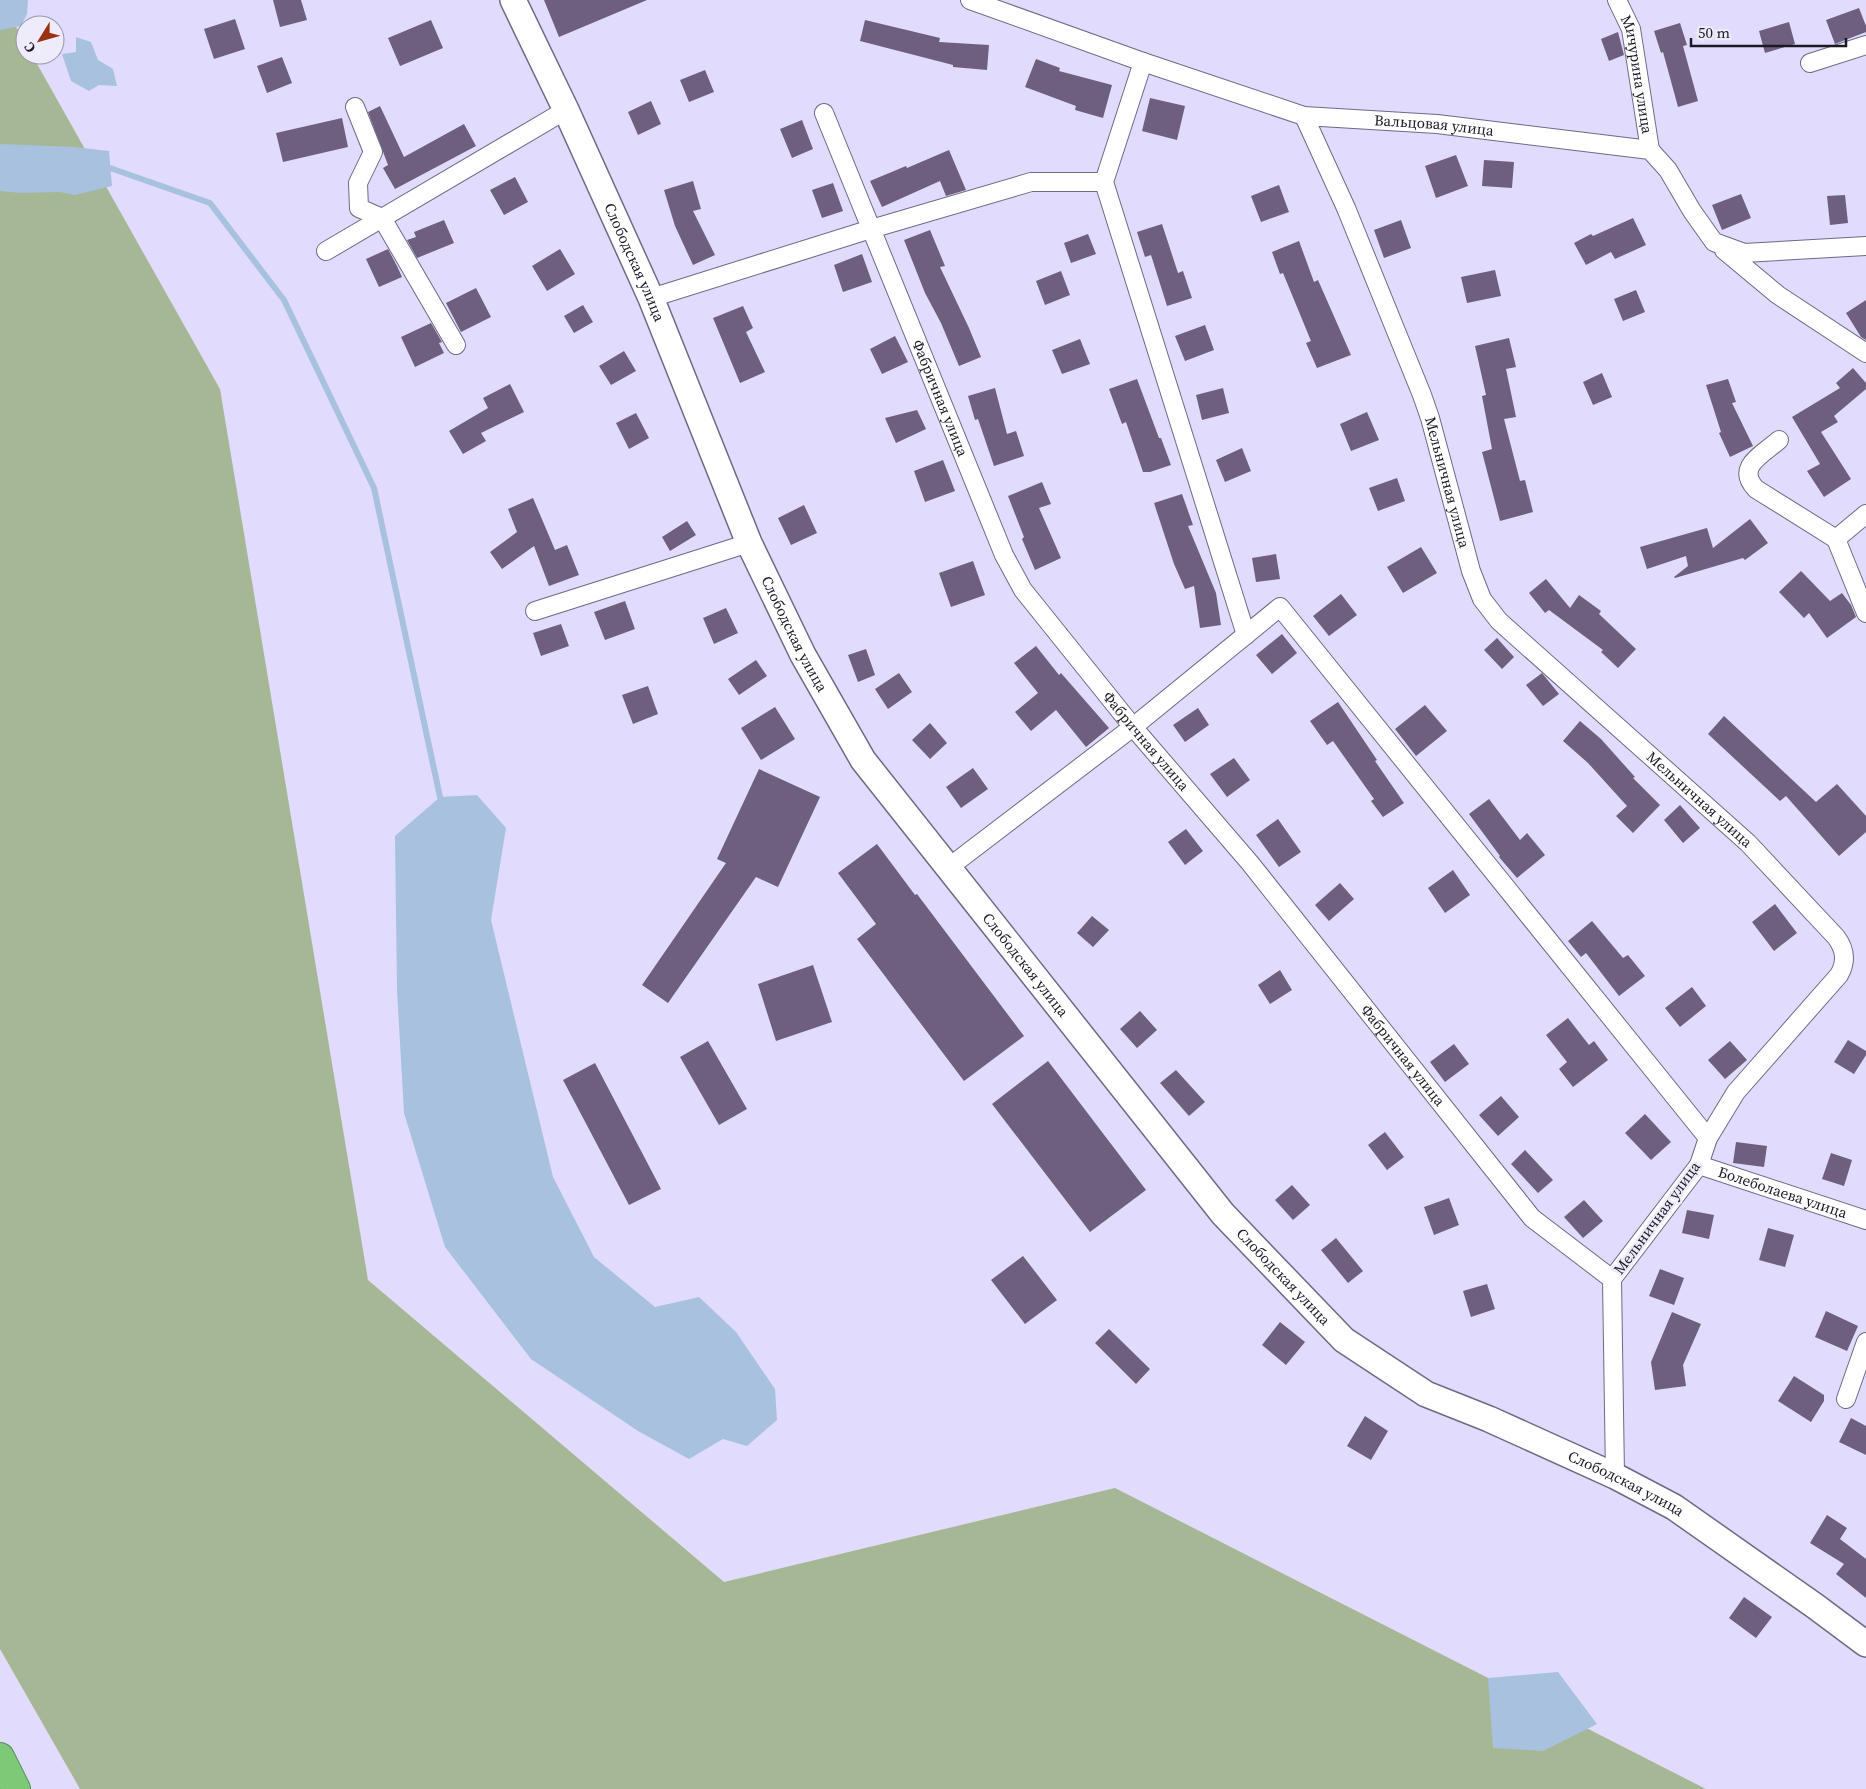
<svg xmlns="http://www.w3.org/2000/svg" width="1866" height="1789" font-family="'Source Serif 4',serif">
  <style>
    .green { fill: #a6b796 }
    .water { fill: #a7c1df }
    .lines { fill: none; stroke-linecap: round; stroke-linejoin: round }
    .stream { stroke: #a7c1df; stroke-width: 6 }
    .building { fill: #6e5f7e }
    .street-casing { stroke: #6d6986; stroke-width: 20 }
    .secondary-casing { stroke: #6d6986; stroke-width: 28 }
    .highway-casing { stroke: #5a8b5b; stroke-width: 30 }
    .street { stroke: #fff; stroke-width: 18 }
    .secondary { stroke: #fff; stroke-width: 25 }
    .highway { stroke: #7cc978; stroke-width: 28 }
    .labels { text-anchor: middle; stroke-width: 5; stroke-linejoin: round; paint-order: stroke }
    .street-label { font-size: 15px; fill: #1b1924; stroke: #eeecfa }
  </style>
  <rect width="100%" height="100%" fill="#e1dcfd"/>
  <!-- green -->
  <path class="green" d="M0 0 25 42V55H32L220 389 368 1280 724 1582 1115 1488 1706 1789H80L0 1649Z"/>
  <!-- water -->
  <path class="water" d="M0 0H28L27 14 21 26 0 30Z
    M76 37 91 42 98 60 113 69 117 86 99 85 89 91 71 81 62 54 76 52Z
    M0 144 75 147 109 151 112 186 75 195 60 192 21 193 0 191Z
    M477 795 506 828 491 920 553 1177 594 1257 655 1307 699 1297 736 1332 775 1389 777 1420 747 1446 723 1439 689 1459 638 1431 531 1359 445 1247 404 1113 397 990 395 836 440 797Z
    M1558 1672 1597 1724 1543 1751 1493 1748 1488 1678Z"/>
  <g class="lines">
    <!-- stream -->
    <path class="stream" d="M110 168 210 203 284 300 374 488 440 797"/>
  </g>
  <!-- building -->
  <path class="building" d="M273 0H301L307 20 280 27Z
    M544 0H647L559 37Z
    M1859 8 1866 26V32L1835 44 1826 20Z
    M235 19 245 49 214 59 204 29Z
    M431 20 443 48 400 66 388 38Z
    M865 20 940 38 939 42 989 45 987 70 953 67V65L860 41Z
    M1789 22 1795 44 1765 53 1759 31Z
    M1680 23 1687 45 1683 46 1698 101 1678 107 1663 52 1661 53 1654 31Z
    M1618 32 1624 55 1609 61 1601 39Z
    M282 57 292 83 267 93 257 66Z
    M1036 59 1060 68 1059 71 1112 85 1103 118 1075 110 1076 106 1025 87Z
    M705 70 714 92 689 102 680 80Z
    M1150 98 1185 106 1177 140 1142 131Z
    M651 101 661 124 638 135 628 112Z
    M380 106 404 157 464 124 476 146 395 189 383 168 388 165 368 112Z
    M342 118 348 147 283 162 276 133Z
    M802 120 813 149 792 158 780 129Z
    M949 150 966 190 946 196 940 181 882 207 870 181 906 166 907 168Z
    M1456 155 1468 186 1436 198 1425 166Z
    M1484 160 1514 162 1512 188 1482 186Z
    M515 177 528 202 504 215 490 190Z
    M693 181 701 209 693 211 715 255 693 265 675 226 664 190Z
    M833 183 843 211 822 218 812 190Z
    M1279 185 1289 212 1261 222 1251 196Z
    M1741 194 1751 218 1722 230 1712 205Z
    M1845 195 1848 223 1830 225 1827 196Z
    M1633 218 1646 245 1615 259 1611 252 1586 265 1574 243 1591 234 1593 236Z
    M444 220 454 243 417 258 407 240 416 237 414 232Z
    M1401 220 1411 248 1384 258 1374 230Z
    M1162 224 1178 273 1183 271 1192 298 1167 306 1151 255 1145 257 1137 232Z
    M930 230 945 266 940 267 969 328 981 357 959 366 941 323 925 293 904 240Z
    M1088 234 1096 254 1071 263 1064 243Z
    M1299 241 1314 282 1318 280 1351 355 1317 368 1306 343 1311 341 1283 273 1280 274 1272 252Z
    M388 249 397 266 402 277 379 287 366 259Z
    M560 249 575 274 547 291 532 266Z
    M862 254 872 282 843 292 834 265Z
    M1495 270 1501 296 1467 303 1461 277Z
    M1061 271 1070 295 1045 305 1036 281Z
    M476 288 491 317 461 332 446 303Z
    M1636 290 1645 312 1623 321 1614 299Z
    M1866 300V340L1861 337 1846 313Z
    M583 305 593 322 574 333 564 316Z
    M743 306 753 328 746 332 765 372 740 383 713 318Z
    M431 323 442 342 439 343 444 353 415 367 401 337Z
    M1205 325 1214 350 1185 361 1175 336Z
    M895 336 908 362 882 374 870 349Z
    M1509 338 1516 367 1506 369 1516 417 1504 419 1520 481 1525 480 1533 512 1500 521 1482 452 1492 449 1482 396 1486 395 1475 346Z
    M1080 339 1090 364 1062 374 1052 350Z
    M624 351 636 371 611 385 599 366Z
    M1853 368 1866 383V389L1834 416 1838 422 1821 432 1851 479 1824 497 1807 471 1820 464 1792 417 1840 388 1836 383Z
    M1602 373 1612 397 1593 405 1583 382Z
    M1137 379 1159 438H1161L1171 465 1150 472H1143L1126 422 1122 424 1109 389Z
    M1728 379 1736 402 1732 403 1753 446 1730 457 1719 433 1721 432 1706 385Z
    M510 384 524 412 481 433 486 441 463 454 449 431 488 408 483 398Z
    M995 388 1007 434 1016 431 1024 456 994 466 978 419 975 420 968 396Z
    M1223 388 1229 413 1202 420 1196 395Z
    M917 410 926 429 896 443 885 418Z
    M1367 412 1379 440 1351 451 1340 424Z
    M636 413 649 438 629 449 616 423Z
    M1242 448 1251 471 1225 482 1216 460Z
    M943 460 955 491 925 502 914 471Z
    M1397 478 1405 501 1378 511 1369 488Z
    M1042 482 1051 504 1039 508 1061 558 1035 570 1022 539 1024 537 1008 496Z
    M1182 494 1193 525 1188 526 1216 593 1221 625 1200 628 1194 586 1185 589 1174 564 1154 503Z
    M533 498 555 550 567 545 579 575 549 586 534 546 502 569 490 552 517 532 508 509Z
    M804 505 817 533 791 545 778 518Z
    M1750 519 1768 543 1745 560 1743 558 1675 578 1674 577 1688 566 1686 556 1647 569 1640 547 1707 528 1713 548Z
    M687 521 696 535 670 551 662 537Z
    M1421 547 1437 573 1403 593 1387 567Z
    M1276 554 1280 579 1256 582 1252 558Z
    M973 561 985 595 951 607 939 573Z
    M1801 571 1830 601 1842 593 1851 605 1856 617 1827 638 1809 613 1804 618 1779 592Z
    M1546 579 1570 608 1579 595 1601 611 1599 614 1636 649 1618 668 1601 652 1603 650 1549 610 1545 613 1529 593Z
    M1341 594 1357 615 1329 636 1313 616Z
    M625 601 635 629 605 640 594 612Z
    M726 608 738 633 714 644 703 618Z
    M561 624 569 646 541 656 533 633Z
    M1282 634 1297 653 1272 674 1256 655Z
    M1497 638 1514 657 1502 669 1484 650Z
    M1036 646 1059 675 1061 673 1109 728 1086 747 1056 710 1031 731 1015 712 1038 693 1014 663Z
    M866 649 875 675 858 682 848 655Z
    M756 660 767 676 739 695 728 679Z
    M899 673 912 692 888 709 875 689Z
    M1542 673 1559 694 1543 706 1526 685Z
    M648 686 658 714 633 724 622 695Z
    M1338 702 1377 760 1375 761 1404 803 1383 817 1371 801 1374 799 1333 741 1327 745 1310 721Z
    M1425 705 1447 731 1416 756 1395 729Z
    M775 707 795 739 761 760 741 728Z
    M1198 708 1209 725 1185 742 1173 725Z
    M1724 716 1816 802 1837 784 1866 816V832L1839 856 1786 796 1780 801 1708 734Z
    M1580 721 1601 739 1635 777 1633 778 1660 805 1633 833 1616 816 1627 806 1588 763 1563 741Z
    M930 723 947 743 930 759 912 740Z
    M1234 758 1250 780 1227 797 1210 774Z
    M973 768 988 789 961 808 946 787Z
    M759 769 820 797 778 887 756 877 668 1003 642 985 726 863 717 859Z
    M1489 799 1520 840 1527 833 1545 855 1517 878 1499 857 1500 856 1469 814Z
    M1680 805 1700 828 1683 843 1664 820Z
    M1278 819 1301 852 1279 867 1256 835Z
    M1186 829 1203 851 1185 865 1168 842Z
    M877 844 915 895 917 894 1024 1036 964 1081 857 939 876 924 838 873Z
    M1453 870 1470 895 1445 913 1428 888Z
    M1340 883 1354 899 1329 921 1315 905Z
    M1775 904 1797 933 1774 951 1752 922Z
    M1092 916 1109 930 1093 947 1077 933Z
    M1592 921 1623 958 1628 955 1645 976 1619 996 1586 953 1581 957 1568 941Z
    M813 965 832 1022 776 1041 758 984Z
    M1280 970 1292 990 1270 1004 1258 985Z
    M1692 987 1706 1006 1680 1027 1665 1008Z
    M1140 1011 1157 1030 1137 1048 1120 1029Z
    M1568 1018 1589 1045 1594 1041 1608 1060 1573 1087 1559 1069 1567 1062 1546 1035Z
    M1848 1040 1866 1051V1055L1854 1074 1834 1062Z
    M708 1041 747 1109 719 1125 680 1057Z
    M1730 1041 1747 1060 1725 1079 1708 1060Z
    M1454 1044 1469 1064 1445 1082 1430 1062Z
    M1048 1061 1146 1190 1090 1232 992 1104Z
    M595 1063 661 1189 629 1205 563 1080Z
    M1176 1070 1205 1102 1189 1116 1160 1083Z
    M1501 1096 1519 1117 1498 1136 1479 1115Z
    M1645 1114 1671 1142 1651 1160 1625 1133Z
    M1385 1132 1404 1157 1387 1170 1368 1145Z
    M1736 1142 1767 1146 1764 1167 1733 1163Z
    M1525 1150 1553 1180 1538 1193 1511 1164Z
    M1831 1153 1852 1160 1844 1186 1822 1179Z
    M1292 1185 1310 1205 1293 1220 1275 1200Z
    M1449 1198 1459 1225 1434 1235 1424 1207Z
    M1584 1200 1603 1221 1583 1238 1564 1217Z
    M1687 1210 1714 1215 1709 1239 1682 1233Z
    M1768 1228 1794 1235 1785 1267 1759 1260Z
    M1336 1238 1363 1271 1348 1283 1321 1250Z
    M1023 1256 1057 1300 1025 1324 991 1280Z
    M1660 1269 1684 1278 1674 1305 1649 1296Z
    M1487 1284 1495 1309 1471 1317 1463 1291Z
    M1826 1311 1858 1326 1847 1351 1815 1337Z
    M1672 1312 1701 1324 1683 1365 1686 1386 1655 1390 1651 1362Z
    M1280 1322 1305 1342 1286 1365 1262 1345Z
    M1109 1329 1150 1369 1136 1384 1095 1343Z
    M1794 1376 1824 1395V1401L1811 1422 1778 1401Z
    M1365 1416 1388 1431 1371 1460 1347 1446Z
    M1851 1418 1866 1426V1455L1839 1442Z
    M1827 1515 1847 1528 1840 1539 1866 1559V1598L1836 1574 1844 1564 1810 1543Z
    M1744 1597 1772 1617 1756 1638 1729 1618Z"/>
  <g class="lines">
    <!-- street casing -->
    <g class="street-casing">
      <g id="street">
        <path id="s1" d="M970 0 1143 62 1304 116 1437 124 1650 150 1668 170 1692 211 1714 242 1744 253 1866 246"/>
        <path id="s2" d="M1617 0 1631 29 1650 150"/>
        <path d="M1143 62 1104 182 1246 635"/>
        <path d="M1810 63 1866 45"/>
        <path d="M355 107 373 152 358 183 359 208 382 218 456 345"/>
        <path id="s3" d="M824 113 1004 555 1023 590 1133 727 1250 863 1532 1218 1612 1279"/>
        <path id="s4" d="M1304 116 1346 208 1422 395 1430 418 1471 571 1482 599 1499 621 1748 843 1836 937C1845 949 1847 961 1839 975L1736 1092 1708 1138 1699 1165 1612 1279 1615 1476"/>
        <path d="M1724 250 1778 295 1866 353"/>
        <path d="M326 251 566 110"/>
        <path d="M651 298 871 229 1031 182H1104"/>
        <path d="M1779 440C1762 455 1735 467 1756 489L1836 539 1866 613"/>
        <path d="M1836 539 1866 514"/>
        <path d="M535 611 749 543"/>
        <path d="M948 868 1133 727 1280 607 1708 1138"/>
        <path id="s5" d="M1699 1165 1866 1220"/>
        <path d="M1846 1399 1866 1342"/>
      </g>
    </g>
    <!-- secondary casing -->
    <g class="secondary-casing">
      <g id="secondary">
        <path id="s6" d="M513 0 566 110 651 298 749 543 803 655 863 760 1223 1214 1344 1340 1426 1394 1489 1419 1615 1476 1674 1507 1815 1606 1866 1644"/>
      </g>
    </g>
    <!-- highway casing -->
    <g class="highway-casing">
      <path id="highway" d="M0 1757 16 1789"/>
    </g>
    <!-- street -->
    <use href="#street" class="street"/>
    <!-- secondary -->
    <use href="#secondary" class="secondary"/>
    <!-- highway -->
    <use href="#highway" class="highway"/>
  </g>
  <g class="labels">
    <!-- street labels -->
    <g class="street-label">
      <text dy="5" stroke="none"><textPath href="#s2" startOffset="78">Мичурина улица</textPath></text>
      <text dy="5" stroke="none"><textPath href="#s1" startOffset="484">Вальцовая улица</textPath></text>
      <text dy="5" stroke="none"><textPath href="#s6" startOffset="289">Слободская улица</textPath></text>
      <text dy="5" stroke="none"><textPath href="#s3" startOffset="308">Фабричная улица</textPath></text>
      <text dy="5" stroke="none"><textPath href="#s4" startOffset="394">Мельничная улица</textPath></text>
      <text dy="5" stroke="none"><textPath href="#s6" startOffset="694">Слободская улица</textPath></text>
      <text dy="5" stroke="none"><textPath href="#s3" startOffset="712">Фабричная улица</textPath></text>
      <text dy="5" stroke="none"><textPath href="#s4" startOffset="812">Мельничная улица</textPath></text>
      <text dy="5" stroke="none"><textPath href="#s6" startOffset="1099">Слободская улица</textPath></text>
      <text dy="5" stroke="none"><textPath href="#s3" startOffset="1118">Фабричная улица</textPath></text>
      <text dy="5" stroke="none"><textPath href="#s5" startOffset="88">Болеболаева улица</textPath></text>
      <text transform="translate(1657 1218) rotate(-54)" y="5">Мельничная улица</text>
      <text dy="5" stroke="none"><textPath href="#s6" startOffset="1504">Слободская улица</textPath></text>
      <text dy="5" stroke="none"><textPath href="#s6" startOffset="1909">Слободская улица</textPath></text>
    </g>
  </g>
  <!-- north arrow -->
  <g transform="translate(40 40) rotate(233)"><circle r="24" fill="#eeecfa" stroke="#9a98a4"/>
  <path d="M0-4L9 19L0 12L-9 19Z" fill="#993211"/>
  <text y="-8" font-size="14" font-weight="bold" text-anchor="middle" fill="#1b1924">С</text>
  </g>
  <!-- scale -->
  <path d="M1691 38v8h155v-8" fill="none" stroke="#1b1924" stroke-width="2.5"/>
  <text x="1698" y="38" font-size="15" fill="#1b1924" stroke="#eeecfa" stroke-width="4" paint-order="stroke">50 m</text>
</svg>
